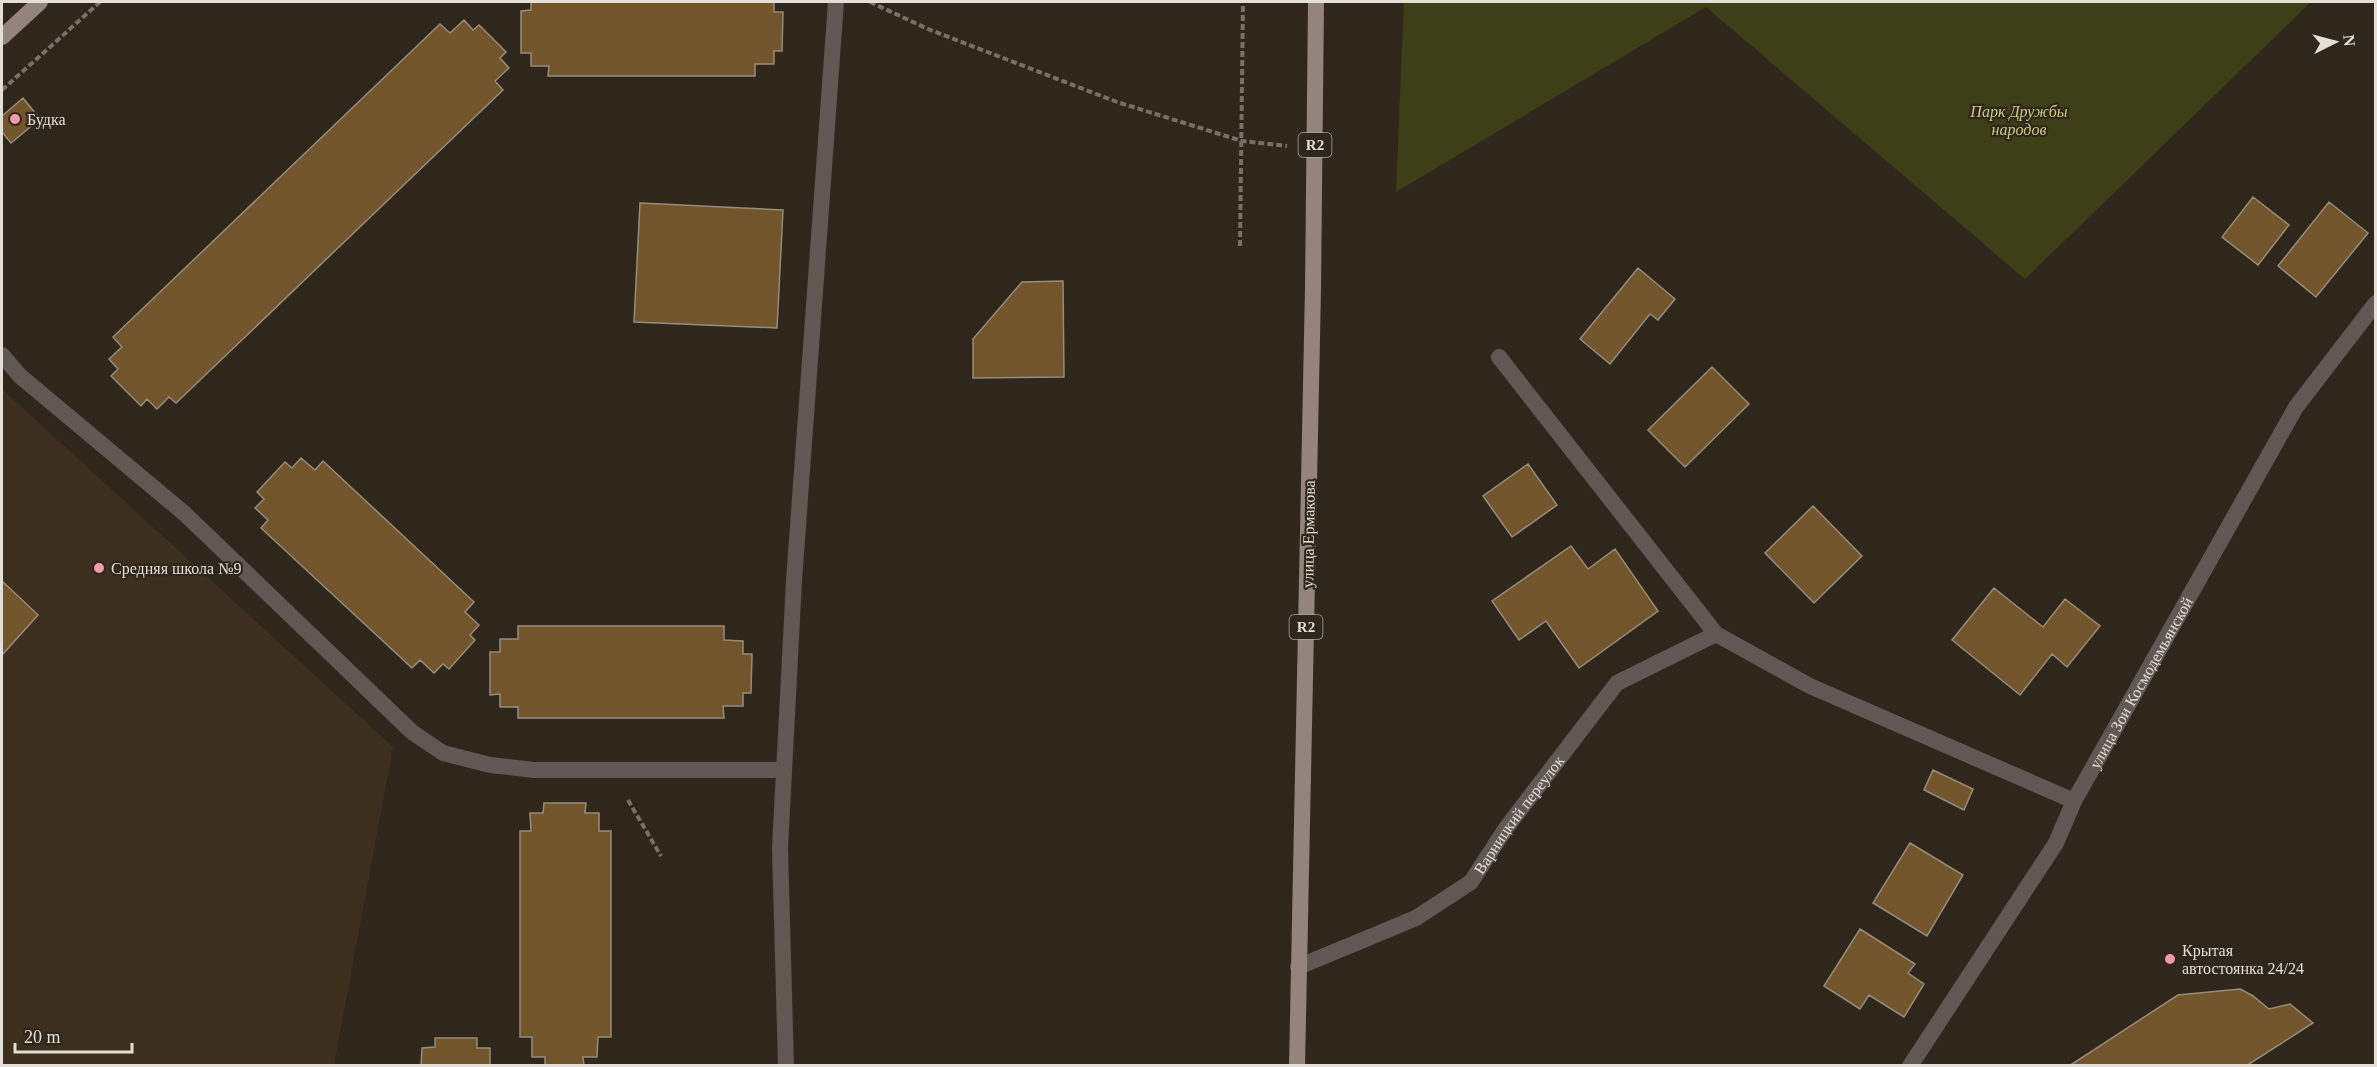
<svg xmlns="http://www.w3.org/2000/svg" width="2377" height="1067" font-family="Georgia,serif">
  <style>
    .built { fill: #3c2f1e }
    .green { fill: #3d4016 }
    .building { fill: #73552b; stroke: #968c7e; stroke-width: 1.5 }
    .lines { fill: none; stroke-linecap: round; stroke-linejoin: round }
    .path { stroke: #777066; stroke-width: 4; stroke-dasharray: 6 3; stroke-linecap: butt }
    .service { stroke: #5f5854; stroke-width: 16 }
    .minor { stroke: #5f5854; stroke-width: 16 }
    .primary { stroke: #93857e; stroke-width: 16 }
    .poi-dot { fill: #f39aa9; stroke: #30271c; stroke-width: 2 }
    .labels { text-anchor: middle; stroke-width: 4.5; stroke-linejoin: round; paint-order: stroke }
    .shield { fill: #30271c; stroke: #ada79e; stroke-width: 1.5 }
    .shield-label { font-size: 15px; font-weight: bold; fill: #e3ded6 }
    .park-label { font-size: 16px; font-style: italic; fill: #c6cd80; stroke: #30271c }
    .poi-label { font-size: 16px; fill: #e3ded6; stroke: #30271c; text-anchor: start }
    .street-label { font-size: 16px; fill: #e3ded6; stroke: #30271c }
  </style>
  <rect width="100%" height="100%" fill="#30271c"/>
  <!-- built -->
  <path class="built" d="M2 389 393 747 334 1065H2Z"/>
  <!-- green -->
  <path class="green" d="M1404 2H2311L2025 279 1706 7 1396 192Z"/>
  <!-- building -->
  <path class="building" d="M531 2H774V12H783L782 51H774V64H755V76H548L549 66H531V53H521V11L531 10Z
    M464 20 473 30 479 25 506 52 500 58 509 68 495 81 503 90 176 403 169 397 157 409 147 399 141 406 111 376 118 369 109 359 122 347 113 337 440 24 450 33Z
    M23 98 40 119 11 143 2 132V116Z
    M2253 197 2289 225 2258 265 2222 237Z
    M2329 202 2368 233 2316 297 2278 266Z
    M640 203 783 210 777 328 634 322Z
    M1638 268 1675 299 1658 320 1650 314 1610 364 1580 339Z
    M1063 281 1064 377 973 378V339L1022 282Z
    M1712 367 1749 404 1685 467 1648 430Z
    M301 458 315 470 323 461 474 602 465 612 479 625 470 635 475 640 449 669 443 664 434 673 420 660 412 668 261 528 268 520 255 508 264 499 257 492 285 462 292 468Z
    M1528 464 1557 505 1512 537 1483 496Z
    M1813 506 1862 556 1814 603 1765 553Z
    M1571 546 1588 569 1615 549 1658 611 1579 668 1546 621 1519 640 1492 601Z
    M2 581 38 615 2 655Z
    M1994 588 2043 627 2065 599 2100 626 2067 667 2052 654 2020 695 1952 640Z
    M518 626H724V640L743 641V654H752L751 693H743V706H723L724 718H518V707H500V694L490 695V652H500V639H518Z
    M1933 770 1973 789 1964 810 1924 790Z
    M544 803H586L585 813H599V831H611V1037H598L597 1057H583L584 1065H545V1057H532V1037H520V831H531L530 813H543Z
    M1910 843 1963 875 1927 936 1873 903Z
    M1860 929 1915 964 1908 973 1924 984 1904 1017 1869 995 1860 1009 1824 986Z
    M2240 989 2253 996 2269 1009 2290 1004 2313 1023 2246 1066H2069L2178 995Z
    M435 1038H477V1048H490V1066H421L422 1048 435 1047Z"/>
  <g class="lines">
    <!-- path -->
    <path class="path" d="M870 2 928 29 1117 102 1242 141 1287 146
      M2 90 100 2
      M1240 246 1243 2
      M628 800 661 856"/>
    <!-- service -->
    <path class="service" d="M2 355 20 376 185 514 412 732 443 753 490 765 534 770H784
      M786 1066 780 848 794 581 836 2"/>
    <!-- minor -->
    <g class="minor">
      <path d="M1499 357 1716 634 1810 686 2074 801"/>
      <path id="s1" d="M1298 967 1416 918 1471 882 1506 828 1617 683 1716 634"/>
      <path id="s2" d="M1910 1066 2056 843 2074 801 2296 407 2376 303"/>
    </g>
    <!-- primary -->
    <path class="primary" d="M2 37 40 2
      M1297 1066 1313 288 1316 2"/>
  </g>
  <!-- markers -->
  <g class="poi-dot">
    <circle cx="15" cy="119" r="6"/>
    <circle cx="99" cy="568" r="6"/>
    <circle cx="2170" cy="959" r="6"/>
  </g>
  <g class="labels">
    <!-- shield labels -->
    <g class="shield">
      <rect x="1298.5" y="133" width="33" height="24" rx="4.5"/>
      <rect x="1289.5" y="615" width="33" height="24" rx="4.5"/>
    </g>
    <g class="shield-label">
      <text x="1315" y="150">R2</text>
      <text x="1306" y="632">R2</text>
    </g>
    <!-- park labels -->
    <g class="park-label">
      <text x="2019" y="117">Парк Дружбы<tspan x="2019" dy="18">народов</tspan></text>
    </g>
    <!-- poi labels -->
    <g class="poi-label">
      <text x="27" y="125">Будка</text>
      <text x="111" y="574">Средняя школа №9</text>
      <text x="2182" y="956">Крытая<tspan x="2182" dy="18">автостоянка 24/24</tspan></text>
    </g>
    <!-- street labels -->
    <g class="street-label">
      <text transform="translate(1308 534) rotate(-89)" y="6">улица Ермакова</text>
      <text dy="6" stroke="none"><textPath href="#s2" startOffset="448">улица Зои Космодемьянской</textPath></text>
      <text dy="6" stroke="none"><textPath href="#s1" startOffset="276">Варницкий переулок</textPath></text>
    </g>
  </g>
  <!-- border -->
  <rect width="2377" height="1067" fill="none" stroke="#e3ded6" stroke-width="6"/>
  <!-- north arrow -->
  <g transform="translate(2335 42) rotate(84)" stroke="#30271c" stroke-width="4.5" paint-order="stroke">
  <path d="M0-4.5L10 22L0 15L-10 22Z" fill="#e3ded6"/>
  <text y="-9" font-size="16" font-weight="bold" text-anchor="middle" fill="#e3ded6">N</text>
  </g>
  <!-- scale -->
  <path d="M15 1043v9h117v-9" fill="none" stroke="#e3ded6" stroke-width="3"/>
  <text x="24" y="1043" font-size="18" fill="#e3ded6" stroke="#30271c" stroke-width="4.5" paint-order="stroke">20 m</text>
</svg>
